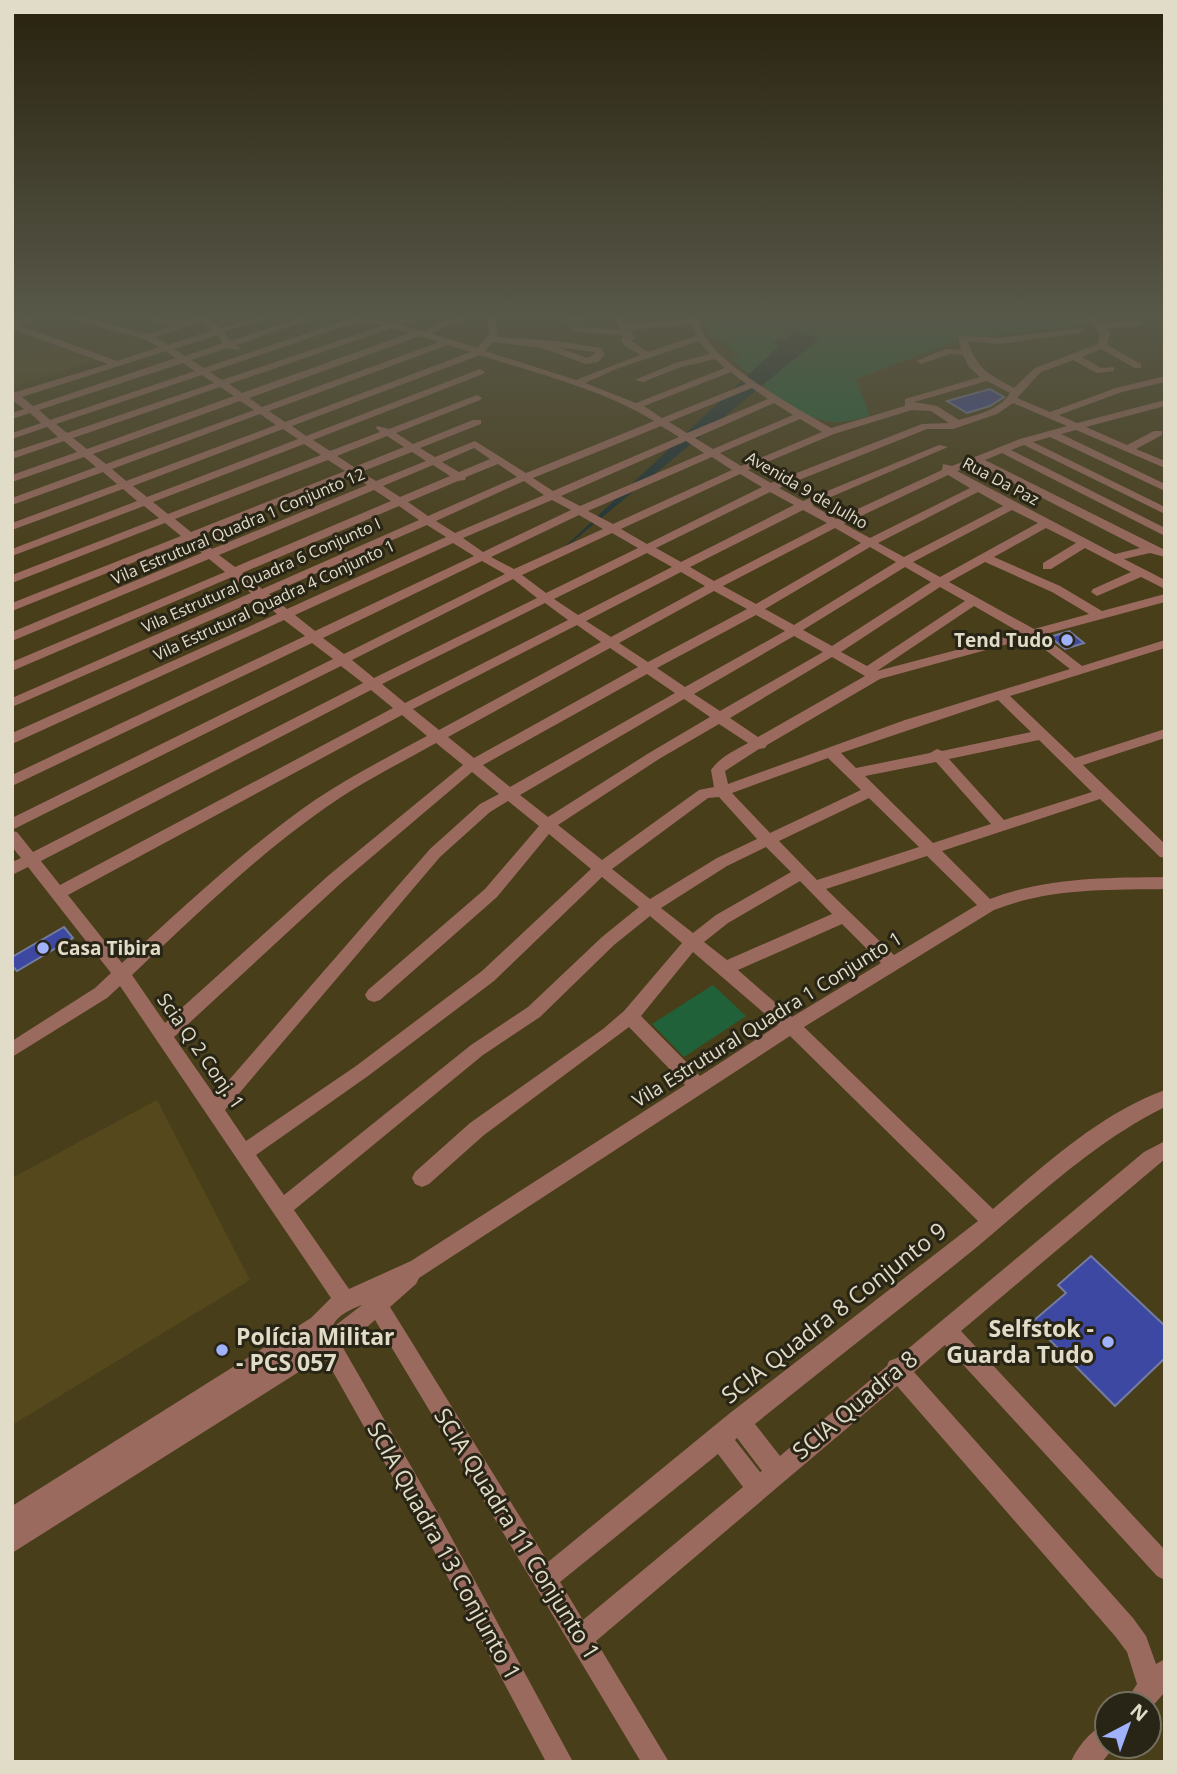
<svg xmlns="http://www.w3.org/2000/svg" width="1177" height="1774" font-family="'Open Sans',sans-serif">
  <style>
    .built { fill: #54481c }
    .green { fill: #21613a }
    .water { fill: #1c3136 }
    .building { fill: #3d48a3; stroke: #747c9f; stroke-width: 2 }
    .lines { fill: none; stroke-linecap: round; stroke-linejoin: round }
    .minor { fill: #9b6a5f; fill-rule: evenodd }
    .poi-dot { fill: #a1b2fd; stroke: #292516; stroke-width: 2.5 }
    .labels { text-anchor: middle; stroke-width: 6; stroke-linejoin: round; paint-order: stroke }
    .far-street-label { font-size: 16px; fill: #e1dcc8; stroke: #292516 }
    .poi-label { font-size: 19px; font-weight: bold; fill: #e1dcc8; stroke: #292516; text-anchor: end }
    .street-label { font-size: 19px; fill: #e1dcc8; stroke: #292516 }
    .near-street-label { font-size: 23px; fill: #e1dcc8; stroke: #292516 }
    .near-poi-label { font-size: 23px; font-weight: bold; fill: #e1dcc8; stroke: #292516; text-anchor: end }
  </style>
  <rect width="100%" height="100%" fill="#483e1a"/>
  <!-- built -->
  <path class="built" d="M57 346 97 360 12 387 15 373 12 361Z
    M157 1100 250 1280 12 1425V1178Z"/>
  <!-- green -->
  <path class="green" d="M703 316H1085L1088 324 959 340 856 379 870 416C857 419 841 424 827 421 791 415 759 381 731 359L740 357 719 339H710Z
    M713 985 746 1016 684 1057 652 1024Z"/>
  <!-- water -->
  <path class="water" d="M796 330 820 338 555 556 779 346 773 343 782 338 786 339Z"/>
  <!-- building -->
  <path class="building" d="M990 389 1004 397 990 406 967 413 947 401Z
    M1069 631 1084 643 1065 649 1050 637Z
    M64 927 73 938 17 971 12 966V957Z
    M1091 1256 1165 1326V1358L1115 1406 1032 1322 1066 1293 1058 1285Z"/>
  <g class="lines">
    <!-- minor -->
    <path class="minor" d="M27 316H38L19 325 117 361 159 347 144 339 62 316H76L147 334 172 326 137 316C157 316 176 325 196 318L194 316H203L221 328 259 316H271L224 332 230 341 306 316H318L236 345 240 348 238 350 228 348 191 360 204 368 349 319 343 316C359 316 372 320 388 322 399 322 411 316 422 316L401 325 424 332C440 322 455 316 474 316L444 327 432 334 477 348 489 335 488 316H496L497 337 557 341 601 348 605 354 598 362 586 364 542 348 493 342 485 351 576 380 640 355 624 345 621 340 624 335 577 332 572 329 574 327 621 330 614 316H622L627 325 690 319 689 316H697C700 322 702 330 705 336 722 367 796 408 831 428L905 406V399L980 377 969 367 963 355 950 354 921 364 916 361 946 349 961 350 958 336 999 338 1083 328 1085 330 1080 333 999 344 967 341C980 372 986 372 1014 388L1035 368 1098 344 1100 333 1086 316H1095L1101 323 1142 321V325L1139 326 1106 328 1110 333 1107 345 1141 364V368H1135L1101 349 1082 357 1101 368 1114 367V371L1097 373 1073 360 1041 372 1017 398 1050 412 1116 388 1165 376V382L1122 392 1059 415 1077 423 1165 400V406L1086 427 1127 445 1154 431H1162V435L1136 449 1165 461V468L1076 430 1061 434 1165 484V491L1050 437 1033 442 1165 507V514L1024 445 1011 450 1165 528V536L1002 453 985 460 1165 550V557L1150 553 1124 559 1165 580V589L1141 577 1097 596 1091 592 1093 589 1131 572 1085 548 1051 569H1043V563L1076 543 1046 528 994 557 1060 586 1102 611 1165 594V602L1042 635 1082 666 1165 640V648L1010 696 1075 758 1165 729V738L1083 765 1165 844V858L1160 857 1100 799 942 851 990 899C1047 877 1105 878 1165 877V889C1106 890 1049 888 994 910L804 1027 993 1209C1045 1165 1099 1114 1165 1090V1107C1094 1142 1037 1197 977 1247 903 1307 828 1365 755 1424L780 1456 887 1366 889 1361 897 1358 1144 1152 1165 1141V1159L961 1331 1165 1550V1580L1157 1576 945 1345 914 1372 1133 1618 1146 1636 1156 1664 1165 1659V1692L1149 1710V1704H1124L1137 1684 1127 1652 1115 1636 897 1386 596 1641 669 1762H641L375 1320 353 1339 342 1346 443 1522 573 1762H546L427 1538 324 1356 12 1553V1506L311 1318 331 1298 120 986 107 998 12 1057V1041L95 988 111 973 28 867 12 875V862L21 858 12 847V831L17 832 33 852 363 683 341 666 12 830V818L333 659 312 643 12 786V775L305 636 284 620 12 744V733L277 614 259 599 12 707V698L251 593 232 577 12 671V662L225 572 209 559 12 641V632L202 553 187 541 12 611V603L181 536 165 523 12 583V575L159 518 144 506 12 556V549L137 501 123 489 12 530V523L117 484 103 472 12 505V498L96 467 84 457 12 482V475L77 452 64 441 12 459V452L58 437 47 427 12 439V433L41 423 30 413 12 419V413L24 409 12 400V391L16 392 108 364 12 329V322ZM360 321 382 326 222 380 210 372ZM201 322 213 330 168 345 155 337ZM692 324 696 336 648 352 631 341 635 338 630 330ZM392 328 410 333 242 393 229 384ZM217 335 223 343 185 356 174 349ZM420 336 439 342 262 407 249 398ZM699 341 710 354 675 363 635 380 643 382 681 367 715 359 725 368 636 403 585 383 616 369ZM448 345 471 352 285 422 269 411ZM557 347 594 352 595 354 587 358ZM166 351 176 358 33 406 22 397ZM480 355C538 374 601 389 654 421L526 473 475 441 435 457 420 448 481 424V420H473L413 444 396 433 480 400 482 398 477 395 389 429 377 426 376 428 380 432 330 451 313 440 483 374 485 372 480 369 306 436 292 426ZM183 363 195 371 50 420 39 410ZM731 372 746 384 662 418 644 406ZM202 375 214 383 67 433 56 424ZM987 381 1010 393C1000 410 976 415 959 420L937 406 914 402ZM220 387 234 396 87 449 73 438ZM752 388 768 399 687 433 669 422ZM240 401 254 410 106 464 93 454ZM774 403 793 415 713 449 695 438ZM1013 403 1067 426 1020 439 952 466 943 464 942 470 836 519 812 505 948 447 939 445 803 501 779 488 927 429H953L997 414ZM912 410 931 411 949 423 922 424 771 483 748 470 834 434ZM260 414 276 425 126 481 112 469ZM800 419 822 432 741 466 720 453ZM661 426 679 437 553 491 533 478ZM283 429 298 439 147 497 133 486ZM387 436 404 447 354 467 337 456ZM686 441 704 453 580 506 561 496ZM304 444 321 455 168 514 153 502ZM474 448 490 459 459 472 442 462ZM412 452 426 461 376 481 361 472ZM712 457 732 470 613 524 588 511ZM328 460 345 471 191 532 175 519ZM498 464 517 477 428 516 408 502 458 481 465 480 466 477ZM976 464 1140 548 1115 554 957 471ZM433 465 450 476 400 497 383 486ZM740 474 762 487 647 544 621 529ZM352 475 367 485 212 549 197 537ZM948 475 970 488 870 538 844 524ZM524 481 544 495 455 533 436 521ZM374 490 391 501 235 567 219 555ZM770 492 794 505 681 562 656 548ZM978 492 1003 506 904 557 878 543ZM552 500 571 510 483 552 463 538ZM399 506 419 520 262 589 242 573ZM803 510 827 523 714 581 690 567ZM1012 510 1038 523 940 577 913 562ZM579 515 603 529 514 569 491 557ZM427 525 446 537 287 609 269 594ZM835 528 861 543 756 604 723 586ZM612 533 638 548 546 593 522 575ZM453 543 474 556 315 631 295 615ZM870 547 896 562 794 625 765 609ZM647 553 672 567 578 615 554 599ZM482 561 505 574 344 654 323 638ZM985 562 1052 592 1089 614 1034 629 949 582ZM905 567 931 582 832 646 803 630ZM681 572 705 586 611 637 586 621ZM513 579 537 598 374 678 352 660ZM940 587 965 601 867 666 841 652ZM714 591 747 609 648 662 619 643ZM545 603 568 620 405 703 382 684ZM974 606 1021 633 877 671ZM756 615 785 631 685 687 657 668ZM577 625 601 642 439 730 413 709ZM794 636 823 652 720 711 694 694ZM1030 638 1070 669 905 720 728 784 725 771 759 749 765 748 767 745 880 679ZM610 648 638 667 474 758 448 737ZM832 657 865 676 758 737 730 718ZM647 674 675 693 510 787 483 765ZM371 690 393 708 60 885 41 861ZM684 699 710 717 649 753 548 817 520 795ZM998 700 1031 732 942 751 937 749 930 753 856 768 841 753ZM402 715 427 736C390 756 351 776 315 800 246 848 185 906 122 963L68 895ZM719 724 748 743C734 751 720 757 711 770L714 787 699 790 602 860 558 825 659 759ZM1039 740 1092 792 1004 820 949 759ZM436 743 463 765 329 875 165 1023 132 975C194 917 255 857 325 808 360 783 399 764 436 743ZM828 758 861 790 770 833 732 793ZM936 762 991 824 933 843 865 776ZM472 772 499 794 480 804 430 849 215 1096 174 1037 341 883ZM719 797 757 839 717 858 650 899 612 869 708 798ZM869 798 919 847 817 880 779 841ZM508 801 539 826 485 889 368 990 365 995 368 1000 374 1002 380 1000 497 897 549 834 591 869 482 971 356 1066 246 1141 225 1110 440 857 490 812ZM766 847 791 872 716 915 693 933 661 908 727 866ZM927 856 977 905 894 955 826 889ZM602 877 639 907 602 937 528 1007 471 1045 284 1195 256 1155 368 1076 494 981ZM800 881 832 914 727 960 704 942 728 923ZM650 916 682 943 624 1011 603 1029 470 1123 415 1172 412 1178 415 1184 422 1187 429 1184 484 1135 629 1027 685 1085 411 1261 349 1289 294 1210 483 1055 540 1017 614 945ZM842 924 881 963 792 1017 738 970ZM693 952 778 1025 700 1076 641 1016ZM790 1036 978 1221 730 1413 548 1562 390 1307 416 1284 419 1278ZM362 1305 332 1328C335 1317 350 1309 362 1305ZM737 1438 762 1471 760 1472 735 1440ZM718 1454 743 1487 583 1620 560 1582Z
      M561 316H597L593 319 566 321Z
      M1107 1723V1746H1115L1102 1762H1071C1077 1747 1092 1729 1107 1723Z"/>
  </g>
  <!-- sky -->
  <linearGradient id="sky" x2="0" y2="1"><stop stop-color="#28220e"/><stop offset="0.56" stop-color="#585849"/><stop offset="1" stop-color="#585849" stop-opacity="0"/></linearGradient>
  <rect width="1177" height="564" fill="url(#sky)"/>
  <!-- markers -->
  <g class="poi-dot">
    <circle cx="1067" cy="640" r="7"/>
    <circle cx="43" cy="948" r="7"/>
    <circle cx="1108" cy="1342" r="7"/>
    <circle cx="222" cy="1350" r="7"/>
  </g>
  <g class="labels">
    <!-- far-street labels -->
    <g class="far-street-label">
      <text transform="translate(1001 481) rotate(28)" y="6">Rua Da Paz</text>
      <text transform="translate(807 490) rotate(30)" y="6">Avenida 9 de Julho</text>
      <text transform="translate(238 526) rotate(-23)" y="6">Vila Estrutural Quadra 1 Conjunto 12</text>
      <text transform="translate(261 575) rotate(-24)" y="6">Vila Estrutural Quadra 6 Conjunto I</text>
      <text transform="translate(274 600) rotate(-25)" y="6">Vila Estrutural Quadra 4 Conjunto 1</text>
    </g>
    <!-- poi labels -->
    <g class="poi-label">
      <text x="1053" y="647">Tend Tudo</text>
      <text x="57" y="955" text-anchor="start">Casa Tibira</text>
    </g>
    <!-- street labels -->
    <g class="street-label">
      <text transform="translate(767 1019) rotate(-32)" y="7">Vila Estrutural Quadra 1 Conjunto 1</text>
      <text transform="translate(201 1051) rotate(55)" y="7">Scia Q 2 Conj. 1</text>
    </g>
    <!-- near-street labels -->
    <g class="near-street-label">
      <text transform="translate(834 1313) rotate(-38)" y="8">SCIA Quadra 8 Conjunto 9</text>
      <text transform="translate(855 1405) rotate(-40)" y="8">SCIA Quadra 8</text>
      <text transform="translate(517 1534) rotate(58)" y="8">SCIA Quadra 11 Conjunto 1</text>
      <text transform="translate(444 1551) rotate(61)" y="8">SCIA Quadra 13 Conjunto 1</text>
    </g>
    <!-- near-poi labels -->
    <g class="near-poi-label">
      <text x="1094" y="1337">Selfstok -<tspan x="1094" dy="26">Guarda Tudo</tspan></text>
      <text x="236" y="1345" text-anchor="start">Polícia Militar<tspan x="236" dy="26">- PCS 057</tspan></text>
    </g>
  </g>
  <!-- border -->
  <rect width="1177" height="1774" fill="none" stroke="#e1dcc8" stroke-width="28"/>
  <!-- north arrow -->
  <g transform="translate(1128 1725) rotate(41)"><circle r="33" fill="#292516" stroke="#736e5d" stroke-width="2"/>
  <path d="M0-5L12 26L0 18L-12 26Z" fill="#a1b2fd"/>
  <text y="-10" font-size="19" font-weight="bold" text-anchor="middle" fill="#e1dcc8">N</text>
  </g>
</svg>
